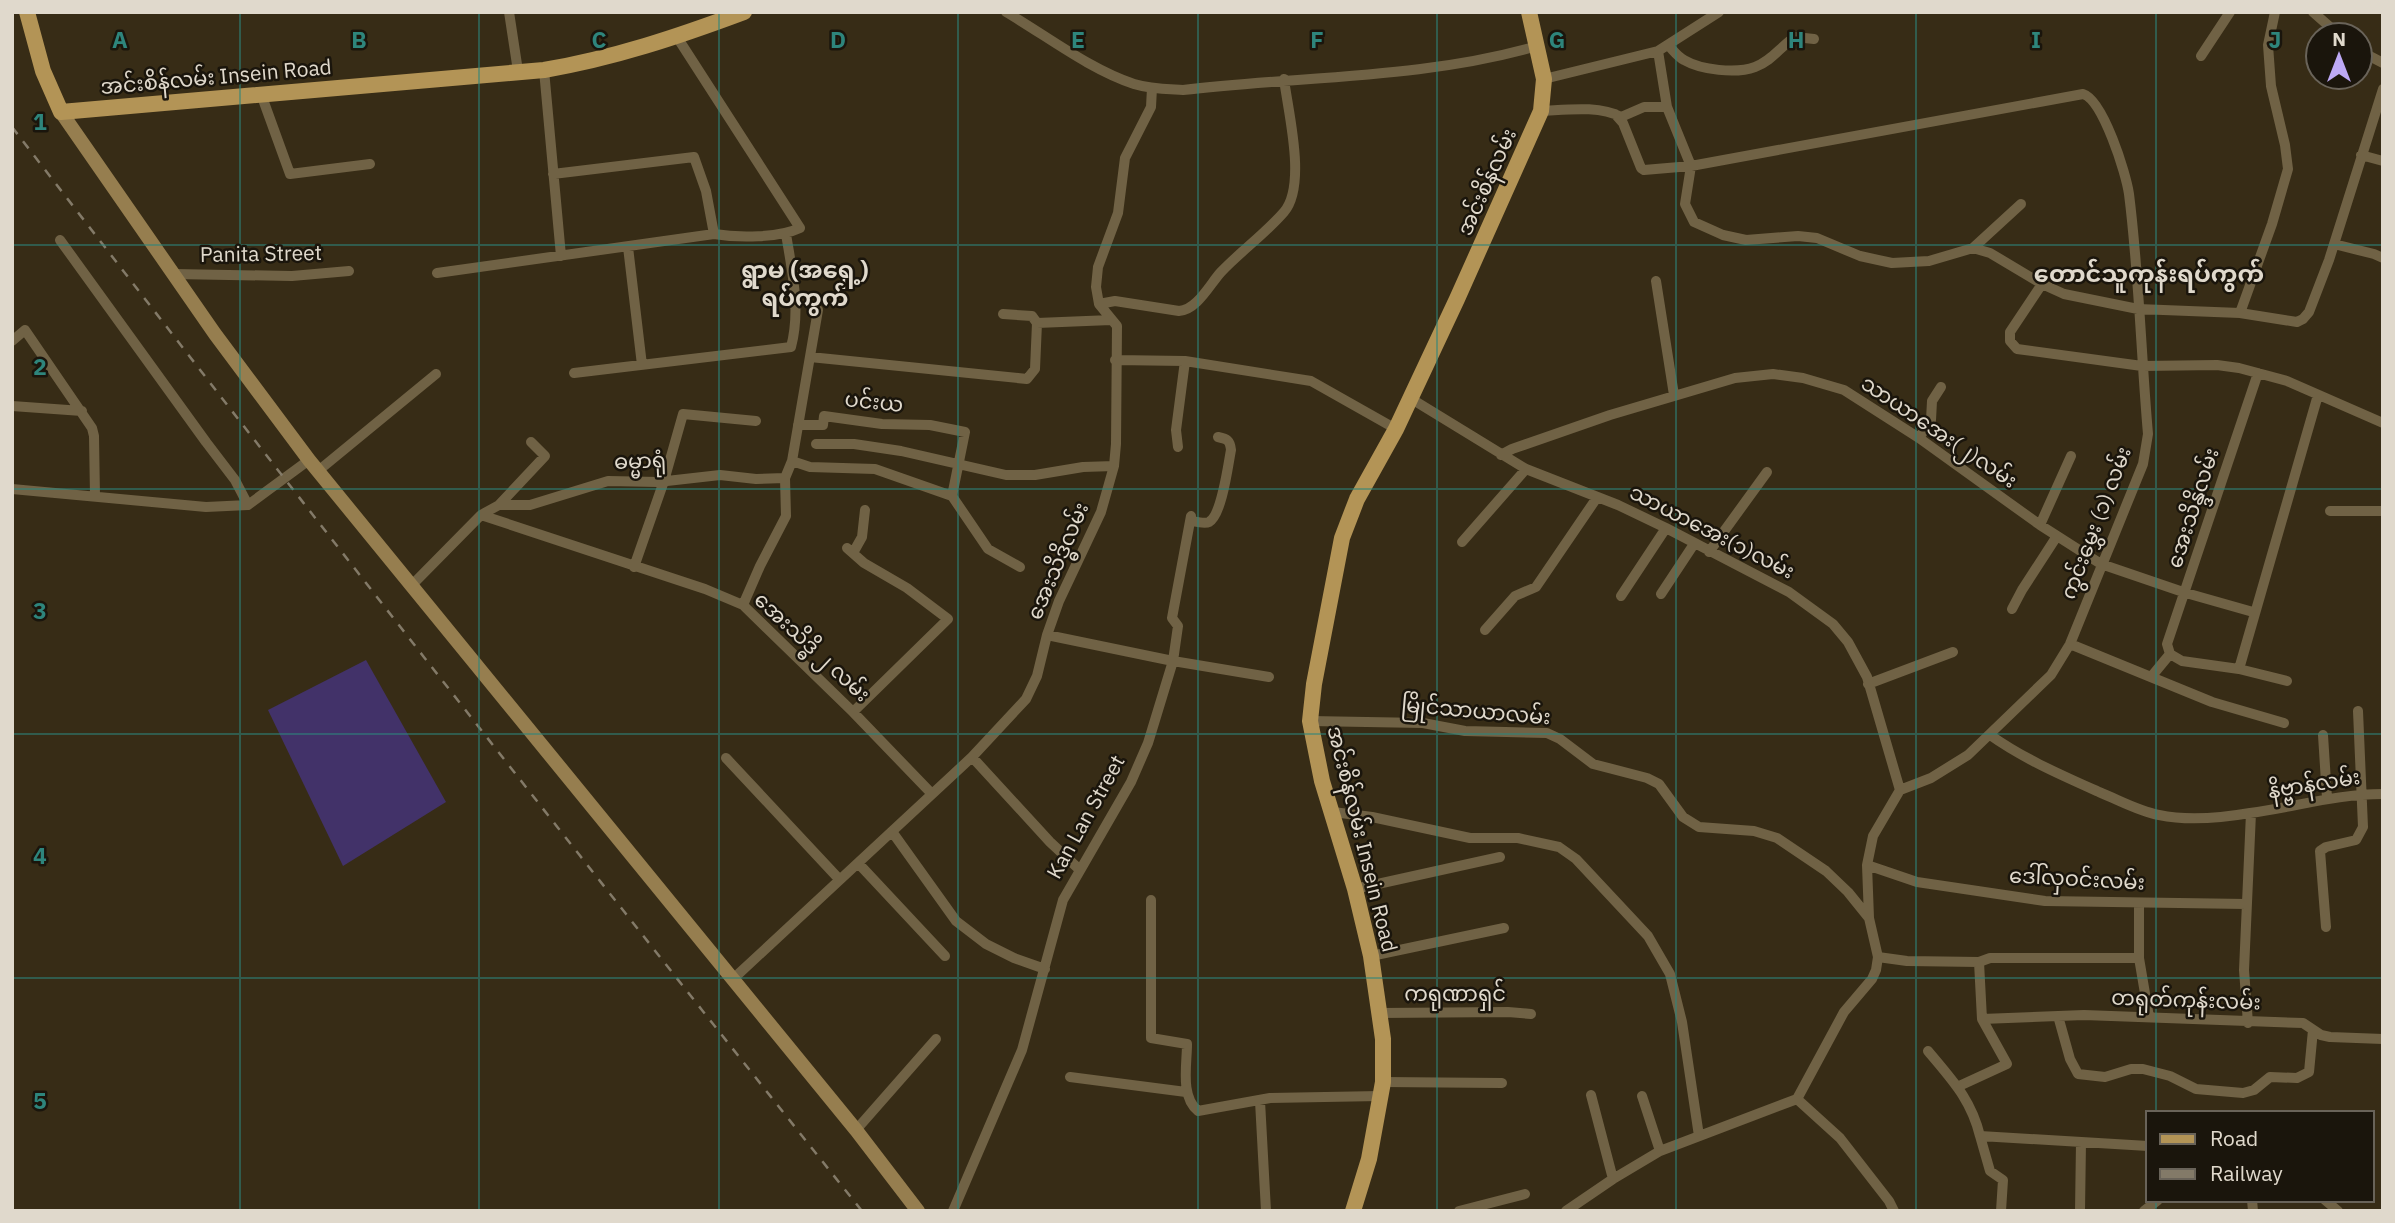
<svg xmlns="http://www.w3.org/2000/svg" width="2395" height="1223" font-family="'IBM Plex Sans','Noto Sans Myanmar',sans-serif">
  <style>
    .pitch { fill: #423269 }
    .lines { fill: none; stroke-linecap: round; stroke-linejoin: round }
    .minor { stroke: #706245; stroke-width: 10 }
    .secondary { stroke: #967e4f; stroke-width: 14 }
    .primary { stroke: #b39456; stroke-width: 16 }
    .rail { stroke: #837a68; stroke-width: 2.5; stroke-dasharray: 9 9; stroke-linecap: butt }
    .grid { fill: none; stroke: #2e857c; stroke-width: 2; stroke-opacity: 0.55 }
    .labels { text-anchor: middle; stroke-width: 5; stroke-linejoin: round; paint-order: stroke }
    .street-label { font-size: 21px; fill: #e0d9cc; stroke: #1a150c }
    .quarter-label { font-size: 24px; font-weight: bold; fill: #e0d9cc; stroke: #1a150c }
    .grid-label { font-size: 23px; text-anchor: middle; font-weight: bold; fill: #2e857c; stroke: #1a150c; stroke-width: 5; stroke-linejoin: round; paint-order: stroke }
  </style>
  <rect width="100%" height="100%" fill="#372c16"/>
  <!-- pitch -->
  <path class="pitch" d="M366 660 446 802 343 866 268 710Z"/>
  <g class="lines">
    <!-- minor -->
    <path class="minor" d="M509 12 518 71
      M1006 12C1047 36 1089 69 1134 84 1150 89 1166 89 1183 90 1300 76 1423 79 1537 46
      M2313 12 2339 35
      M1668 45C1673 50 1678 57 1684 60 1701 70 1736 74 1755 67 1772 61 1781 46 1795 37L1814 39
      M1658 51 1667 107
      M2360 51 2383 63
      M2201 56 2230 12
      M544 70 561 256
      M1544 79 1658 51 1719 12
      M261 94 290 174 370 164
      M1541 111C1565 110 1599 105 1621 117L1644 107H1667L1691 166 1685 204 1694 222 1723 235 1746 240 1798 236 1817 238 1860 256 1892 263 1929 261 1973 248 1990 253 2042 284 2064 294 2138 309 2240 313 2297 322 2303 319 2309 312 2329 260 2383 89
      M1615 114 1623 123 1641 168 1644 170 1691 166 2083 94C2103 100 2126 173 2129 194 2139 273 2141 354 2148 434L2143 464 2070 644 2051 675 1968 755 1931 778 1900 790
      M2361 155 2383 161
      M553 174 694 157 706 191 714 234C738 238 779 238 800 228L677 37
      M60 240 206 442 235 480 248 505
      M2334 244 2374 254 2383 258
      M628 247 642 365
      M1973 248 2021 204
      M437 273 714 234
      M174 274 292 276 349 271
      M1656 281 1674 395
      M2042 284 2010 332V341L2017 349 2142 366 2217 365 2239 368 2287 381 2383 423
      M1099 304 1115 301 1179 311C1197 310 1210 284 1221 272 1241 251 1265 234 1284 212 1307 185 1288 112 1284 79
      M2240 313 2272 224 2288 169 2285 145 2271 86 2268 45 2275 12
      M1003 314 1032 316 1037 323
      M12 341 25 330 92 428 94 436 95 496
      M810 357 1027 379 1035 369 1037 323 1111 320
      M1115 360 1185 361 1311 381 1396 429
      M574 373 791 347C801 310 792 271 786 234
      M1410 398 1526 469 1618 505 1666 528 1789 592 1833 624 1848 642 1867 677 1900 790
      M12 406 82 411
      M798 425H823L824 416 882 424 930 425 965 432 952 496
      M1919 438 1931 420 1932 401 1941 387
      M816 444H854L901 451 1006 475H1035L1083 467 1114 466
      M1178 447 1176 430 1185 361
      M1501 455 1512 449 1610 415 1735 378 1773 374 1803 378 1844 390 1919 438 2040 525 2101 564 2186 593 2253 612
      M792 461 810 467 875 469 952 496 988 549 1020 567
      M318 471 436 374
      M12 489 206 507 248 505 309 460
      M499 505H530L608 481 658 482 720 475 756 479 785 478
      M2330 511H2383
      M481 515 705 589 743 605 853 712 932 794
      M1192 521C1197 522 1205 524 1209 522 1222 515 1228 465 1231 450 1230 440 1227 439 1218 437
      M2040 525 2071 456
      M1462 542 1526 469
      M847 548 864 563 907 588 948 619 853 712
      M1709 552 1767 472
      M853 553 862 537 865 510
      M634 567 664 481 683 414 756 421
      M412 585 481 515 499 505 545 456 531 442
      M1661 594 1694 544
      M1621 596 1666 528
      M743 605 760 566 786 516 785 478 792 461 818 310
      M2012 609 2022 590 2057 536
      M1485 630 1515 596 1536 587 1596 499
      M1047 635 1173 661 1269 677
      M2070 644 2212 702 2284 723
      M2170 654 2167 644 2258 373
      M2170 654 2182 661 2239 669 2287 681
      M2239 669 2318 395
      M2151 677 2170 654
      M1868 684 1953 652
      M1310 721 1423 723 1465 731 1547 733 1560 739 1593 764 1647 778 1659 784 1683 817 1699 827 1754 831 1777 838 1826 871 1848 892 1869 918
      M1990 735C2024 759 2061 775 2099 792 2119 800 2138 811 2159 815 2188 821 2221 818 2250 813 2295 807 2337 794 2383 794
      M2323 735 2327 798
      M972 757 1050 842 1080 870
      M726 758 839 879
      M1333 812 1372 817 1470 838H1518L1559 847 1576 859 1648 936 1670 974 1682 1022 1699 1136
      M893 833 956 921 986 944 1014 958 1045 969
      M858 863 945 956
      M1867 865 1917 882 2045 901 2246 904
      M1355 889 1500 857
      M1151 900V1038L1187 1044C1187 1065 1180 1096 1198 1111L1270 1098 1380 1096
      M2139 903V958
      M2326 927 2320 851 2326 847 2356 840 2363 827 2358 711
      M1371 956 1504 928
      M1878 957 1907 961 1979 962 1982 1019 2007 1064 1957 1087
      M1979 962 1990 958H2139L2149 1017
      M733 979 972 757 1026 699 1037 676 1047 635 1059 601 1101 512 1114 466 1116 444 1117 326 1099 304 1096 287 1098 267 1118 213 1125 158 1151 107 1152 88
      M1379 1013 1508 1012 1531 1014
      M2058 1016 2070 1059 2078 1074 2105 1077 2131 1069H2143L2170 1076 2196 1089 2243 1093 2254 1090 2270 1077 2297 1078 2309 1072 2313 1030
      M1982 1019 2084 1015 2303 1023 2321 1035 2330 1037 2383 1039
      M2248 1023 2244 970 2251 813
      M1928 1051C1952 1080 1971 1099 1980 1136L2148 1146
      M1070 1077 1186 1092
      M1383 1082 1502 1083
      M1591 1095 1613 1179
      M1642 1096 1660 1151
      M1797 1099 1844 1012 1872 979 1876 970 1878 957 1869 918 1867 865 1873 836 1900 790
      M1797 1099 1840 1138 1889 1201 1894 1211
      M1260 1101 1266 1211
      M856 1130 936 1039
      M1980 1136 1990 1171 2003 1180 2001 1211
      M2252 1200 2253 1211
      M2325 1200 2338 1211
      M953 1211 1022 1050 1063 900 1131 782 1148 743 1173 661 1178 626 1172 618 1191 516
      M1459 1211 1525 1194
      M1566 1211 1613 1179 1660 1151 1797 1099
      M2080 1211 2081 1142
      M2144 1211 2158 1200"/>
    <!-- secondary -->
    <path class="secondary" d="M61 112 215 334 309 460 856 1130 918 1211"/>
    <!-- primary -->
    <path class="primary" d="M27 12 43 71 61 112 544 70C614 58 677 37 744 12
      M1353 1211 1369 1159 1383 1082V1039L1371 956 1355 889 1322 781 1310 721 1314 684 1342 538 1357 499 1396 429 1457 299 1541 111 1544 79 1529 12"/>
    <!-- rail -->
    <path class="rail" d="M12 127C293 491 575 852 862 1211"/>
  </g>
  <!-- grid -->
  <path class="grid" d="M240 12V1211M479 12V1211M719 12V1211M958 12V1211M1198 12V1211M1437 12V1211M1676 12V1211M1916 12V1211M2156 12V1113M12 245H2383M12 489H2383M12 734H2383M12 978H2383M2156 1200V1211"/>
  <g class="labels">
    <!-- street labels -->
    <g class="street-label">
      <text transform="translate(216 77) rotate(-5)" y="7">အင်းစိန်လမ်း Insein Road</text>
      <text transform="translate(1487 182) rotate(-66)" y="7">အင်းစိန်လမ်း</text>
      <text transform="translate(261 254) rotate(-1)" y="7">Panita Street</text>
      <text transform="translate(874 402) rotate(6)" y="7">ပင်းယ</text>
      <text transform="translate(1939 432) rotate(34)" y="7">သာယာအေး(၂)လမ်း</text>
      <text transform="translate(640 461) rotate(-2)" y="7">ဓမ္မာရုံ</text>
      <text transform="translate(2193 508) rotate(-72)" y="7">အေးသိန္ဒိလမ်း</text>
      <text transform="translate(2096 523) rotate(-69)" y="7">ကွင်းမွှေး (၁) လမ်း</text>
      <text transform="translate(1712 532) rotate(27)" y="7">သာယာအေး(၁)လမ်း</text>
      <text transform="translate(1058 561) rotate(-67)" y="7">အေးသိဒ္ဓိလမ်း</text>
      <text transform="translate(812 647) rotate(43)" y="7">အေးသိဒ္ဓိ ၂ လမ်း</text>
      <text transform="translate(1476 711) rotate(5)" y="7">မြိုင်သာယာလမ်း</text>
      <text transform="translate(2314 784) rotate(-9)" y="7">နိဗ္ဗာန်လမ်း</text>
      <text transform="translate(1086 817) rotate(-61)" y="7">Kan Lan Street</text>
      <text transform="translate(1362 839) rotate(76)" y="7">အင်းစိန်လမ်း Insein Road</text>
      <text transform="translate(2077 879) rotate(3)" y="7">ဒေါ်လှဝင်းလမ်း</text>
      <text x="1455" y="1001">ကရုဏာရှင်</text>
      <text transform="translate(2186 1000) rotate(2)" y="7">တရုတ်ကုန်းလမ်း</text>
    </g>
    <!-- quarter labels -->
    <g class="quarter-label">
      <text x="805" y="278">ရွာမ (အရှေ့)<tspan x="805" dy="28">ရပ်ကွက်</tspan></text>
      <text x="2149" y="282">တောင်သူကုန်းရပ်ကွက်</text>
    </g>
  </g>
  <g class="grid-label">
    <text x="120" y="48">A</text>
    <text x="359" y="48">B</text>
    <text x="599" y="48">C</text>
    <text x="838" y="48">D</text>
    <text x="1078" y="48">E</text>
    <text x="1317" y="48">F</text>
    <text x="1557" y="48">G</text>
    <text x="1796" y="48">H</text>
    <text x="2036" y="48">I</text>
    <text x="2275" y="48">J</text>
    <text x="40" y="130">1</text>
    <text x="40" y="375">2</text>
    <text x="40" y="619">3</text>
    <text x="40" y="864">4</text>
    <text x="40" y="1109">5</text>
  </g>
  <!-- border -->
  <rect width="2395" height="1223" fill="none" stroke="#e0d9cc" stroke-width="28"/>
  <!-- legend -->
  <rect x="2146" y="1111" width="228" height="91" fill="#1a150c" stroke="#696359" stroke-width="2"/>
  <rect x="2160" y="1134" width="35" height="10" fill="#b39456" stroke="#696359" stroke-width="2"/>
  <text x="2210" y="1146" font-size="21" fill="#e0d9cc">Road</text>
  <rect x="2160" y="1169" width="35" height="10" fill="#837a68" stroke="#696359" stroke-width="2"/>
  <text x="2210" y="1181" font-size="21" fill="#e0d9cc">Railway</text>
  <!-- north arrow -->
  <g transform="translate(2339 56)"><circle r="33" fill="#1a150c" stroke="#696359" stroke-width="2"/>
  <path d="M0-5L12 26L0 18L-12 26Z" fill="#bda9f5"/>
  <text y="-10" font-size="19" font-weight="bold" text-anchor="middle" fill="#e0d9cc">N</text>
  </g>
</svg>
